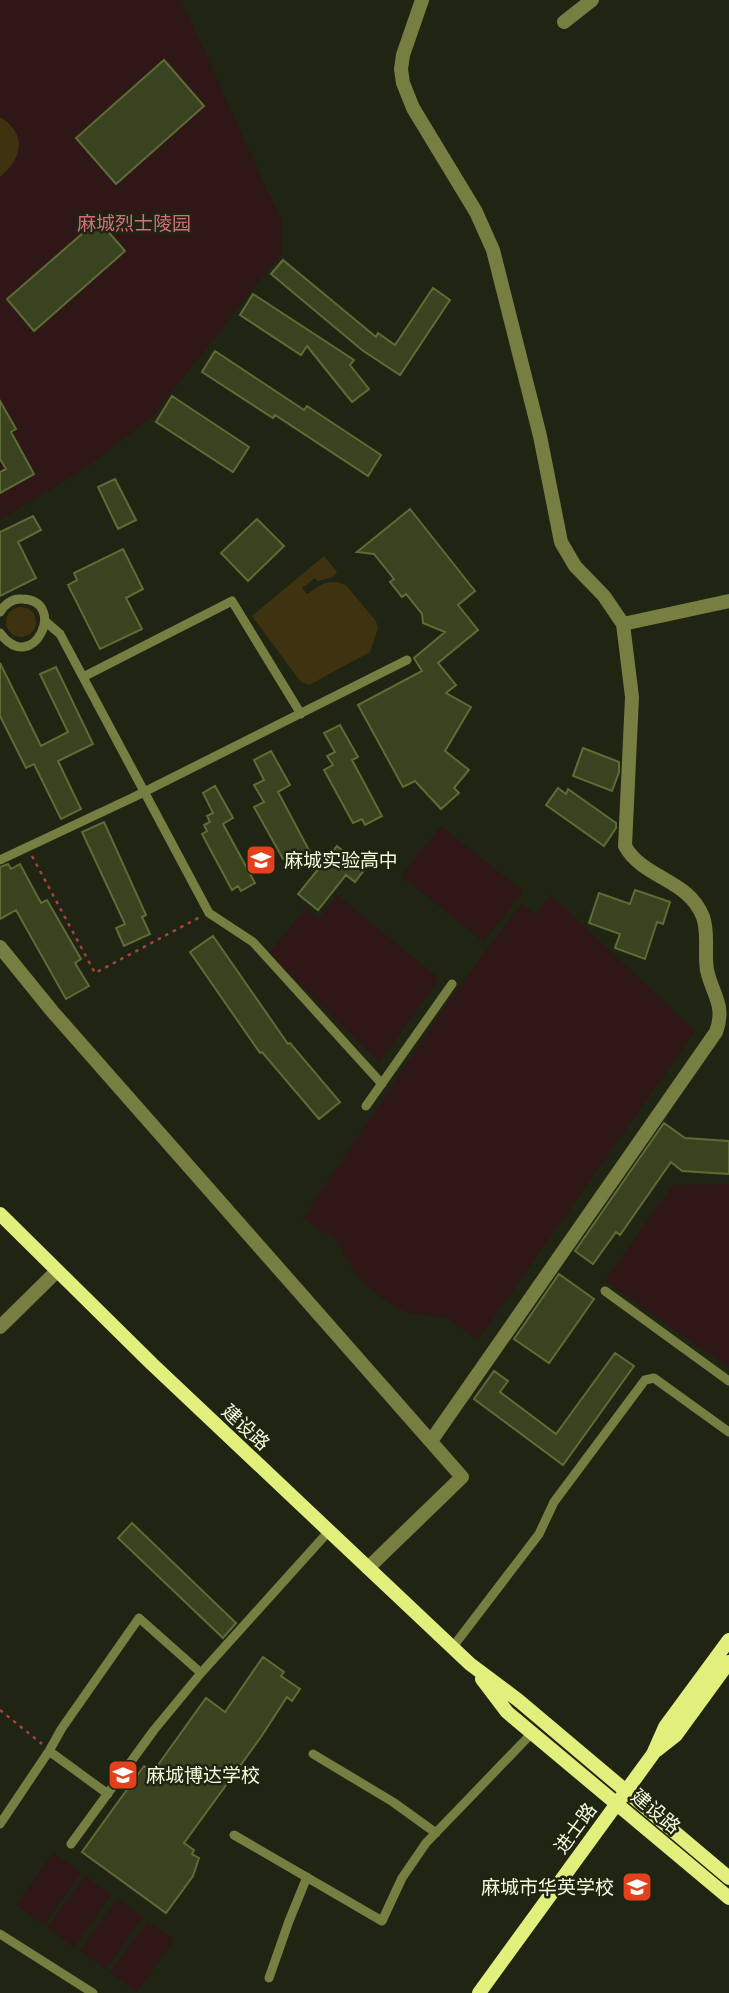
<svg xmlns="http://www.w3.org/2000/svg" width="729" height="1993" font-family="'Fira Sans','Noto Sans SC',sans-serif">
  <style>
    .green { fill: #2e1716 }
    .water { fill: #3f3210 }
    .building { fill: #394320; stroke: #5d6c35; stroke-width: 2 }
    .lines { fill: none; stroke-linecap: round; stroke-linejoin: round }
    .path { stroke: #aa403e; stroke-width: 2.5; stroke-dasharray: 3.5 5; stroke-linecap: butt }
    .lane { stroke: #777e42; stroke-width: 9 }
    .street { stroke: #777e42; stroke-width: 14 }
    .secondary { stroke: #e3ef7c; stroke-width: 14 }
    .labels { text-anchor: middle; stroke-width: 5; stroke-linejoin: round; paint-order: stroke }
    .park-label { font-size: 19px; fill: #d36e7f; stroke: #202412 }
    .poi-label { font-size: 19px; fill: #f4fbda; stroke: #202412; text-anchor: start }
    .street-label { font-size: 19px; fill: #f4fbda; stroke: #202412 }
  </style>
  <rect width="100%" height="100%" fill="#202412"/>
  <!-- green -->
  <path class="green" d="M0 0H181L282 223V252L153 416 81 471 0 520Z
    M441 826 523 891 484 942 401 876Z
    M337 895 437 977 435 985 379 1062 269 953 306 908 319 918Z
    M551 895 695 1031 478 1340 448 1319 407 1312 382 1299 360 1279 344 1255 338 1241 303 1218 453 995 521 904 535 914Z
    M729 1184V1368L605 1281 673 1185Z
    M53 1853 81 1873 44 1925 16 1905Z
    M85 1876 111 1895 74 1947 47 1927Z
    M117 1899 143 1917 106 1969 80 1951Z
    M148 1921 174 1940 137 1992 110 1972Z"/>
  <!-- water -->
  <path class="water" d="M0 117C28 134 22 159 0 177Z
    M324 556 337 572 333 577 318 581 315 578 302 588 307 594 324 583 335 582 346 585 376 621 378 628 370 652 309 685 301 682 252 616Z
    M6 622a15 15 0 1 1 30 0a15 15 0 1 1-30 0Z"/>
  <!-- building -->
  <path class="building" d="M164 60 204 106 116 184 76 138Z
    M98 220 125 251 34 331 7 299Z
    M283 260 376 337 378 333 395 345 433 288 450 300 400 375 362 350 271 274Z
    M253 294 354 360 350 365 369 389 352 402 307 346 301 355 240 315Z
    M215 351 304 410 307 406 381 455 368 476 275 415 273 418 202 372Z
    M172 396 249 447 233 472 156 422Z
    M0 401 16 429 11 432 34 474 0 493V472L6 469 0 459Z
    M115 479 136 520 118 529 98 487Z
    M410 509 475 591 458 605 478 630 438 663 456 685 446 693 471 707 445 751 469 770 454 788 459 793 441 809 415 781 403 787 358 705 422 671 414 658 445 632 423 623 422 614 406 594 402 597 390 582 394 579 374 554 357 552Z
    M33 516 41 530 18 542 36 578 0 596V532Z
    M257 519 284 546 248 581 221 553Z
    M123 549 143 589 126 598 142 629 100 649 68 585 77 580 74 573Z
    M0 663 41 746 68 732 40 674 56 667 93 744 58 761 81 809 61 819 34 764 26 768 0 716Z
    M340 725 358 757 352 760 382 816 365 825 362 819 353 823 324 770 333 765 327 756 335 752 324 733Z
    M583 748 619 762V772L612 791 573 776Z
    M271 751 290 785 278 792 310 852 296 860 292 854 283 859 254 807 264 802 254 785 264 780 254 760Z
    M215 786 233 818 223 824 255 883 241 891 238 886 232 890 202 834 207 831 204 825 210 822 207 816 213 813 203 793Z
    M558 788 566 794 568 789 616 823V828L604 846 546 805Z
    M104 822 146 915 142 917 150 934 124 946 116 928 125 924 82 832Z
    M337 846 365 869 355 882 346 875 318 910 298 894Z
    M8 864 11 869 20 864 41 903 47 900 81 959 75 963 89 986 66 999 16 910 0 919V867Z
    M635 890 670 902 663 924 657 922 645 959 615 948 620 934 589 923 599 893 630 904Z
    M213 936 288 1044 290 1043 340 1102 319 1119 262 1052 260 1053 190 952Z
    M664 1123 685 1138 729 1141V1174L682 1171 671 1162 620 1235 616 1232 593 1264 575 1251Z
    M559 1274 594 1299 549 1363 514 1339Z
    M615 1353 634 1366 563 1465 474 1399 494 1371 508 1381 500 1392 556 1434Z
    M132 1523 236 1623 223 1638 118 1538Z
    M263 1657 284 1672 281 1676 300 1689 292 1701 287 1697 261 1737 184 1843 194 1850 192 1854 199 1858 193 1876 166 1913 82 1852 144 1766 153 1772 206 1698 225 1712Z"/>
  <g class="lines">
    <!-- path -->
    <path class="path" d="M32 856 95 973 200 917
      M0 1710 42 1744"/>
    <!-- lane -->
    <path class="lane" d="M0 612C5 604 12 598 22 599 69 600 33 678 0 633
      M45 621 60 634 209 913 253 942 382 1084
      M83 677 232 601 301 714
      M0 860 134 797 407 660
      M366 1106 452 984
      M605 1291 729 1381
      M452 1648 539 1534 554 1502 645 1380 654 1378 729 1432
      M49 1751 108 1794
      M313 1754 393 1802 436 1833
      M0 1824 49 1751 62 1728 139 1618 201 1673
      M234 1835 382 1921 402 1878 426 1843 532 1733
      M71 1844 154 1730 201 1673 329 1531
      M0 1934 93 1993
      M269 1978 289 1921 307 1877"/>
    <!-- street -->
    <path class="street" d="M422 0 403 55 401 69 403 83 413 108 476 212 493 250 540 436 561 542 575 566 604 596 623 624 632 697 625 846C643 879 689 879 703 917 709 934 704 952 707 970 712 994 726 1005 716 1032L431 1441
      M564 22 592 0
      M623 624 729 601
      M0 947 52 1011 462 1477 368 1568
      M0 1327 57 1271"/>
    <!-- secondary -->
    <path class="secondary" d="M0 1214 152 1364 470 1664 518 1700 729 1878
      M482 1679 507 1712 729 1898
      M657 1750 676 1735 729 1662
      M479 1993 653 1754 665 1727 729 1640"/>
  </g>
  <!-- icons -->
  <defs>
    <g id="school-square" transform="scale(1.575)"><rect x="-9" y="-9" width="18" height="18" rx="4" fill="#e4401c" stroke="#202412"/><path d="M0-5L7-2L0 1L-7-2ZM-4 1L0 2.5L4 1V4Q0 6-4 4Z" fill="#fff"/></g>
  </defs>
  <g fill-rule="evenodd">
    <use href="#school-square" x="261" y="860"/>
    <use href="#school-square" x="123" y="1775"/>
    <use href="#school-square" x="637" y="1887"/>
  </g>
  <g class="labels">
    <!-- park labels -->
    <g class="park-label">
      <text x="134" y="230">麻城烈士陵园</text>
    </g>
    <!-- poi labels -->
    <g class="poi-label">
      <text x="284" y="867">麻城实验高中</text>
      <text x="146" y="1782">麻城博达学校</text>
      <text x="614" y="1894" text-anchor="end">麻城市华英学校</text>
    </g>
    <!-- street labels -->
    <g class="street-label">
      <text transform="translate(246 1427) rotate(43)" y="7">建设路</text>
      <text transform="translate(656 1811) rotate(40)" y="7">建设路</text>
      <text transform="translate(575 1828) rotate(-54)" y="7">进士路</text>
    </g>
  </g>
</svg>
